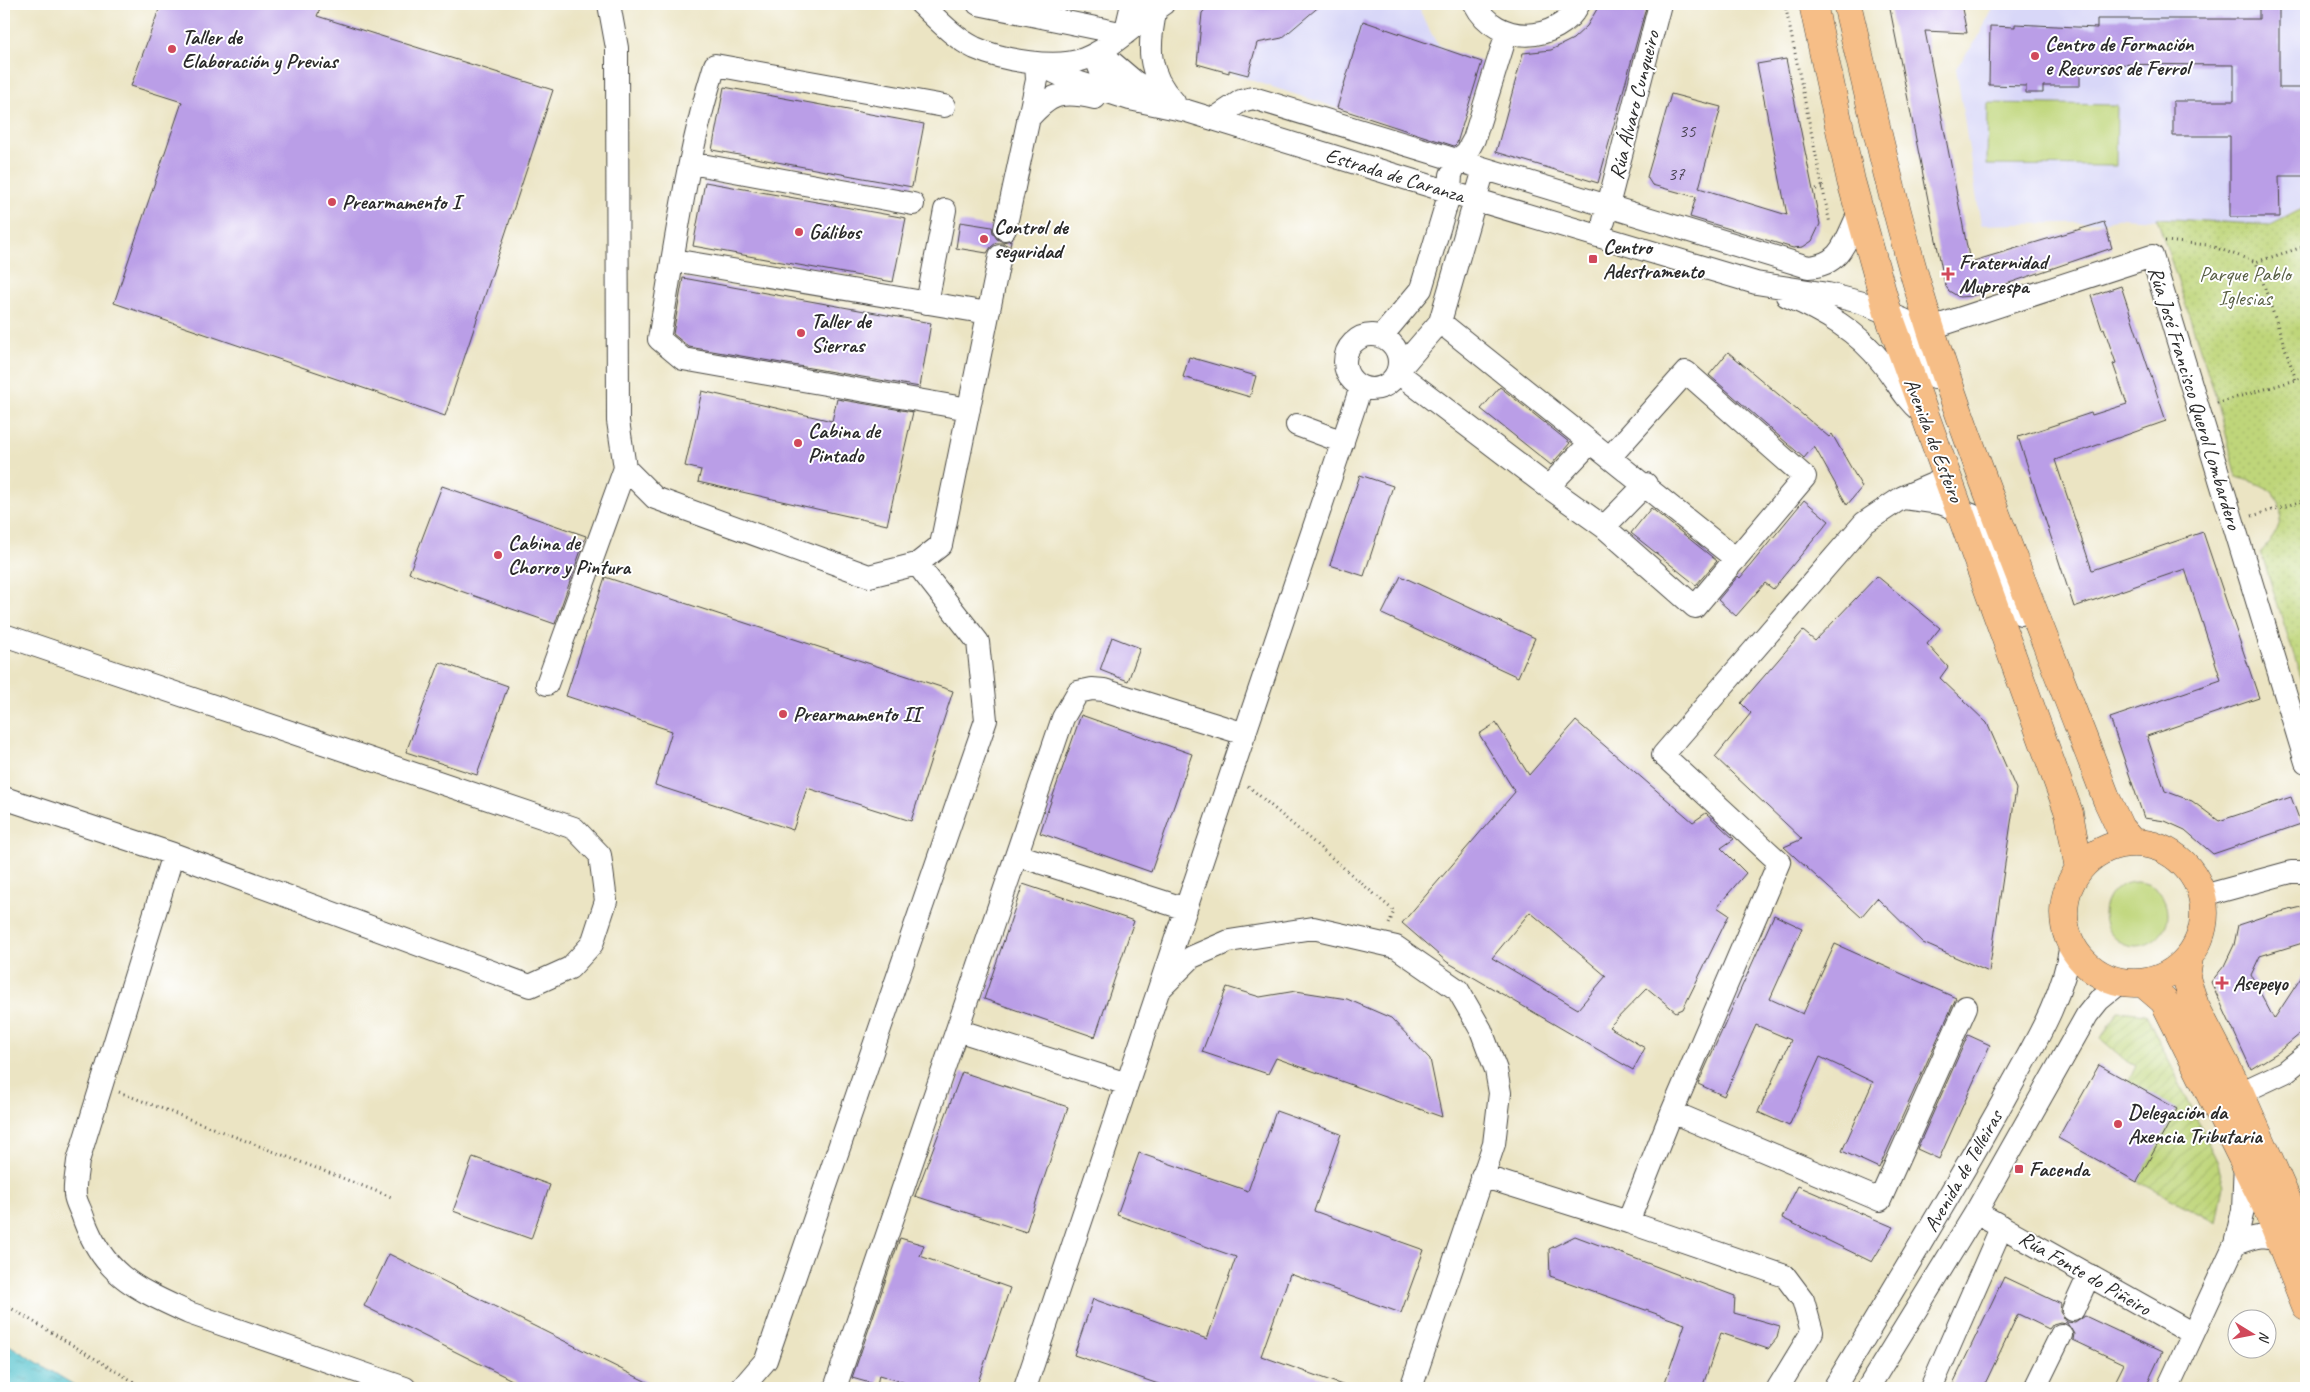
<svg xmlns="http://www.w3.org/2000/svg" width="2310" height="1392" font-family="Caveat,sans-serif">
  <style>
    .built { fill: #d8d7f8 }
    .grass { fill: #bfd67a; stroke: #758052 }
    .park { fill: url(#park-dots); stroke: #758052 }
    .garden { fill: url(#garden-furrows); stroke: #758052 }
    .water { fill: url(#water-ripples); stroke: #42787d }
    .building { fill: #ba9ee7; fill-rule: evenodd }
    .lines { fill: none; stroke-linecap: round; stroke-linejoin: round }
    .minor-casing { stroke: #484742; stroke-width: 24 }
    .major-casing { stroke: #484742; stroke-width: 29 }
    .path { stroke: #484742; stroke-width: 3; stroke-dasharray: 1 4; stroke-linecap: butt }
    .minor { stroke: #fff; stroke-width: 22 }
    .major { stroke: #f6be87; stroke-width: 28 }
    .poi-dot { fill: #d1495b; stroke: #fff; stroke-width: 2 }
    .labels { text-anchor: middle; stroke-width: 4; stroke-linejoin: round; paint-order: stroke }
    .number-label { font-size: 19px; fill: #4f485a }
    .poi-label { font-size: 21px; font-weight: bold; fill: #2b2b2b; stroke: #fff; text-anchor: start }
    .street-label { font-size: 21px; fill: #2b2b2b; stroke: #fff }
    .park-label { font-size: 21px; fill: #575e43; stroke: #fff }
  </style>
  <defs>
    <pattern id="park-dots" width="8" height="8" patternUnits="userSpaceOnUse" patternTransform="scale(1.25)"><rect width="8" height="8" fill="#bfd67a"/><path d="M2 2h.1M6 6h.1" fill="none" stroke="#a4b86a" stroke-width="1.8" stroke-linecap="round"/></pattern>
    <pattern id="garden-furrows" width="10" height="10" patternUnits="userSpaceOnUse" patternTransform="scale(1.25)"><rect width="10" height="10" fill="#bfd67a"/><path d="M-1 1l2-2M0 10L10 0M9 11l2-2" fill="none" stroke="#a4b86a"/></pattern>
    <pattern id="water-ripples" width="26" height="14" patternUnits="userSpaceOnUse" patternTransform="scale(1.25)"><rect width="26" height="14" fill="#58c4cf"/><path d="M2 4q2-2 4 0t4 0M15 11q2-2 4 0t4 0" fill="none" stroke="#499fa8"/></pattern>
  </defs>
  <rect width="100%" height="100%" fill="#fff"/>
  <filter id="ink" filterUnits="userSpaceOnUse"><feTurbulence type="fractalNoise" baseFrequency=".02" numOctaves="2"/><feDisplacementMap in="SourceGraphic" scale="10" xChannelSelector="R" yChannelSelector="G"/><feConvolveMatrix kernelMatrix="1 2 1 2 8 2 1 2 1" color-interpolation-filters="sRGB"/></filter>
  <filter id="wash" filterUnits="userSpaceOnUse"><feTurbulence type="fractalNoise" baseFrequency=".0096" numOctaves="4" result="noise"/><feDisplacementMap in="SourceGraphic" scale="20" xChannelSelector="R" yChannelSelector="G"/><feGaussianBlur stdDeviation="1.12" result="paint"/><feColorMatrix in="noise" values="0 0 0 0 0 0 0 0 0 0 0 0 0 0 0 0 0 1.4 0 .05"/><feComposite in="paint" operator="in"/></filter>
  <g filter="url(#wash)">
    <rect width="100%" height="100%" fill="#ebe4c3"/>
    <!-- built -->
    <path class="built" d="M1227 4H1419L1421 14 1436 42 1445 49 1482 62 1456 146 1229 73Z
      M1994 4 2306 5V205L2271 225 2119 218 2104 222 1981 225 1956 68 1978 38Z"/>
    <!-- grass -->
    <path class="grass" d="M1988 103 2117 105 2116 166 1987 165Z
      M2104 914a32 32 0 1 1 64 0a32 32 0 1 1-64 0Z"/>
    <!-- park -->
    <path class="park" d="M2306 207V693L2261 552C2276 536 2290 514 2273 493 2264 484 2248 481 2237 477L2218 403 2157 218 2271 225Z"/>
    <!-- garden -->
    <path class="garden" d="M2118 1011 2146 1014 2218 1163 2224 1186 2217 1223 2137 1181 2128 1082 2136 1066 2125 1060 2101 1039Z"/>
    <!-- water -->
    <path class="water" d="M4 1342 79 1388H4Z"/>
    <g id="blocks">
      <!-- building -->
      <path class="building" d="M161 4H322L317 16 553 90 445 416 114 303 182 102 131 86Z
        M1210 4H1322L1282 38 1257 43 1248 75 1229 70V73L1197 64 1202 13Z
        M1600 4H1647L1598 183 1496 152 1523 53 1551 50 1573 39 1587 26Z
        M1889 4H1961L1967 33 1925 31 1970 262 2104 222 2112 248 1971 296 1959 297 1949 291 1945 285Z
        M2259 4H2279V88H2306V176H2279L2280 217H2230V136H2173V101H2234V65L2080 64V86H2043V93H2026V86L1989 85 1990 26 2015 27V24L2097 28V19H2259Z
        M1363 21 1482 62 1457 143 1454 146 1337 108Z
        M1786 59 1820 224 1812 241 1803 247 1793 248 1690 217 1696 197 1652 185 1647 177 1671 94 1721 107 1699 188 1787 215 1757 64Z
        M724 87 924 124 912 187 712 150Z
        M705 182 906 218 893 282 693 246Z
        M960 222 992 227 993 233 997 239 1003 242 1011 240 1010 247 1003 243H996L991 247 987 253 956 248Z
        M683 278 931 323 920 387 689 347 673 334Z
        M2121 286 2166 421 2055 460 2092 570 2203 532 2259 698 2147 736 2165 791 2192 801 2219 821 2291 797 2301 824 2213 854 2185 830 2165 821 2144 818 2110 718 2221 680 2185 569 2074 607 2018 437 2091 413 2092 415 2127 404 2113 364 2116 363 2110 346 2104 328 2102 329 2091 296Z
        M1728 352 1829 437 1832 434 1862 487 1847 505 1814 446 1804 458 1709 375Z
        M1189 357 1256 376 1250 397 1183 377Z
        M1500 387 1570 443 1551 465 1481 409Z
        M702 391 832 421 837 399 913 412 887 525 698 482 701 470 685 466Z
        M1360 475 1393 486 1364 576 1330 565Z
        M442 486 586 536 555 624 409 573Z
        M1804 500 1829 521 1773 589 1765 583 1736 616 1718 600 1738 576 1740 578Z
        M1651 508 1717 561 1696 585 1631 533Z
        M1401 576 1535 638 1518 677 1382 614Z
        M1877 576 1940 628 1927 644 1948 667 1940 678 1987 723 2016 789 1989 972 1923 943 1877 898 1861 917 1784 847 1802 839 1715 757 1751 713 1741 703 1803 631 1815 641Z
        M605 577 953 691 911 821 807 788 793 830 655 785 672 731 566 696Z
        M1112 637 1140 648 1128 681 1100 670Z
        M440 662 508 686 477 775 406 752Z
        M1081 715 1192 754 1151 872 1040 833Z
        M1576 721 1693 822 1706 813 1734 839 1721 848 1746 873 1717 907 1729 915 1683 1009 1676 1012 1647 988 1609 1027 1645 1048 1633 1070 1447 962 1402 923 1515 792 1479 734 1496 723 1529 775ZM1530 912 1606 976 1578 1009 1492 958Z
        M1023 884 1134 921 1095 1037 984 999Z
        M2306 906V942L2260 956 2251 975 2274 1019 2306 970V1025L2300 1034 2277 1053 2251 1069 2211 982 2224 966 2234 945 2238 925 2268 915Z
        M1774 915 1802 928 1770 999 1803 1014 1835 944 1956 998 1879 1168 1842 1151 1873 1082 1820 1057 1789 1126 1758 1112 1791 1040 1756 1025 1724 1096 1698 1084Z
        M1227 987 1260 997 1296 991 1347 999 1391 1018 1430 1059 1442 1117 1276 1058 1268 1074 1202 1052Z
        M1968 1035 1990 1045 1939 1159 1917 1149Z
        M2099 1065 2177 1109 2137 1182 2058 1138Z
        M962 1072 1068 1107 1026 1232 915 1196Z
        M1276 1111 1341 1134 1314 1211 1424 1250 1401 1313 1290 1274 1261 1356 1345 1386V1388H1170L1074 1355 1093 1299 1207 1339 1236 1257 1117 1215 1139 1153 1248 1191Z
        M473 1157 550 1185 531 1239 453 1211Z
        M1798 1186 1893 1227 1872 1262 1782 1218Z
        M1575 1236 1735 1296 1734 1313 1780 1326 1777 1338 1768 1349 1721 1333 1702 1388H1663L1685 1324 1550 1276 1549 1249Z
        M900 1238 924 1245 920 1256 1010 1288 976 1388H923L879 1375 877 1385 852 1378Z
        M389 1254 659 1388H528L364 1306Z
        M2004 1277 2061 1304 2060 1312 2067 1322 2075 1323 2085 1316 2162 1352 2145 1388H2112L2124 1364 2073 1340 2074 1334 2067 1323 2060 1322 2053 1324 2049 1329 2018 1314 1983 1388H1951Z"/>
    </g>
  </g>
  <g filter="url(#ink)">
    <use href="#blocks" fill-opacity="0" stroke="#484742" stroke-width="1"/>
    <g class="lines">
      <!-- minor casing -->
      <g class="minor-casing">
        <path id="minor" d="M609 4 617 48 618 421 625 468 655 498 869 576 917 564
          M921 4C937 19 954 38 975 48 1002 60 1055 70 1084 59 1114 47 1137 22 1163 4
          M978 4 1125 34 1132 4
          M1475 4C1496 46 1558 44 1579 4
          M1156 8C1148 45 1146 73 1174 102
          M1036 63 1071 80 1130 99 1187 111 1450 192 1756 283 1828 294 1863 303 1904 320 1913 326 1935 378
          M1124 91C1109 80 1095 74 1098 52L1108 59 1135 82 1164 99
          M944 106 715 65C687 153 675 248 659 339L683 359 969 409
          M1028 119C1050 94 1061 90 1095 98
          M1214 119 1241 101 1253 98 1808 267C1843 265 1846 238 1860 211
          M691 163 913 204
          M1484 169 1440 322 1397 372 1548 487 1604 527 1695 607 1805 477 1686 372 1610 457
          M1604 221 1660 4
          M1005 229 1037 80 1036 63
          M673 260 988 313
          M1787 296C1824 312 1858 331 1883 364 1896 380 1905 399 1921 412
          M927 303 945 210
          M1440 322 1736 559
          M1931 328 2152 256 2306 762
          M1345 362a27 27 0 1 1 54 0a27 27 0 1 1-54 0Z
          M1381 337 1421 289 1450 192 1451 175 1457 160 1467 152 1474 139 1507 32
          M1297 425 1343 442
          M1548 487 1590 443
          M1904 498 1940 503 1972 515 1984 524 1992 538 2021 614
          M1604 527 1646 484
          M4 635 574 828 600 855 606 901 592 944 570 968 530 986 173 854 4 798
          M547 684 625 468
          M173 854 78 1161C77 1171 74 1184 75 1195 76 1203 82 1212 84 1220 105 1277 138 1289 189 1313L405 1388
          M1017 855 1186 909
          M2203 896 2291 872H2306
          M1162 987 1192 957 1229 941 1313 928 1396 947 1458 990 1481 1030 1496 1070 1500 1093 1494 1144 1411 1388
          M957 1030 1127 1084
          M2240 1093 2285 1072 2306 1055
          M1672 1112 1880 1200 1966 1007
          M1482 1176 1628 1222 1785 1276 1803 1300 1812 1332 1778 1388
          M1976 1212 2193 1334
          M1628 1222 1672 1112 1779 862 1663 755 1864 523 1903 497 1947 478
          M2235 1244C2252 1238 2265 1232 2282 1241
          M2073 1310 2089 1275
          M742 1388 766 1360 986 720 978 642 917 564 941 545 1000 256
          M835 1388 1063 718 1078 692 1092 689 1104 690 1245 734
          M1025 1388 1361 387
          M1834 1388C1891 1294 1948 1200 2002 1103 2029 1052 2063 1002 2071 944
          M1868 1388 1976 1212 2087 1015 2099 1000 2121 982
          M1931 1388 2002 1226
          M2035 1388 2061 1335
          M2168 1388 2235 1244 2243 1210 2245 1162"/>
      </g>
      <!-- major casing -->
      <g class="major-casing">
        <path id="major" d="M1813 4 1851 181 1888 313 2069 813 2079 869
          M1847 4C1873 113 1897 223 1931 330 1982 489 2048 644 2107 800L2120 828 2132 842
          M2064 913a70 70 0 1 1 140 0a70 70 0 1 1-140 0Z
          M2189 958 2186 978 2195 1006 2240 1093 2306 1243
          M2143 983 2164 1001 2172 1017 2267 1208 2306 1306"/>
      </g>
      <!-- path -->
      <path class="path" d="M1785 4 1830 224
        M1816 189 1825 187
        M2165 241 2208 245 2256 262
        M2306 246 2256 262 2296 380 2306 376
        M2304 377 2306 384
        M2217 403 2296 380
        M2252 516 2306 500
        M1248 786 1394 911 1389 924
        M119 1092 394 1198
        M4 1304 144 1388"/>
      <!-- minor -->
      <use href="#minor" class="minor"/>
      <!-- major -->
      <use href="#major" class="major"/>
    </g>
  </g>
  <!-- markers -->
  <g class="poi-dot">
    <circle cx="172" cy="49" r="5"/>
    <circle cx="2035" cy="56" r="5"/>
    <circle cx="332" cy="202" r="5"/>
    <circle cx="799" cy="232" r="5"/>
    <circle cx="984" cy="239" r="5"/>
    <rect x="1588" y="254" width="10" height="10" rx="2.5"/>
    <path d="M1945.5 266.5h5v5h5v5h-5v5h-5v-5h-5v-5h5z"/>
    <circle cx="801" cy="333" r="5"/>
    <circle cx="798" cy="443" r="5"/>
    <circle cx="498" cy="555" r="5"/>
    <circle cx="783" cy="714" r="5"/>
    <path d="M2219.5 975.5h5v5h5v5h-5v5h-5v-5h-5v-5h5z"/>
    <circle cx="2118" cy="1124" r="5"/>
    <rect x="2014" y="1164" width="10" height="10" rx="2.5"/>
  </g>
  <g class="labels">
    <!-- number labels -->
    <g class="number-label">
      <text x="1687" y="137">35</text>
      <text x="1676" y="180">37</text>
    </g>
    <!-- poi labels -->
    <g class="poi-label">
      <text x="182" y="44">Taller de<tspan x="182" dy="24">Elaboración y Previas</tspan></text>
      <text x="2045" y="51">Centro de Formación<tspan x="2045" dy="24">e Recursos de Ferrol</tspan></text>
      <text x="342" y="209">Prearmamento I</text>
      <text x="994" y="234">Control de<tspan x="994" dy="24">seguridad</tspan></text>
      <text x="809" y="239">Gálibos</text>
      <text x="1603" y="254">Centro<tspan x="1603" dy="24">Adestramento</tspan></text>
      <text x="1959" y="269">Fraternidad<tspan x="1959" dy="24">Muprespa</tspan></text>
      <text x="811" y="328">Taller de<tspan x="811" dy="24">Sierras</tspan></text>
      <text x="808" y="438">Cabina de<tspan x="808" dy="24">Pintado</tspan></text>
      <text x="508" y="550">Cabina de<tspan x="508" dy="24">Chorro y Pintura</tspan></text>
      <text x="793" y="721">Prearmamento II</text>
      <text x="2233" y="990">Asepeyo</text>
      <text x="2128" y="1119">Delegación da<tspan x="2128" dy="24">Axencia Tributaria</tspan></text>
      <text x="2029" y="1176">Facenda</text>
    </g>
    <!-- street labels -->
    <g class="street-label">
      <text transform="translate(1634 105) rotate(-76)" y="7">Rúa Álvaro Cunqueiro</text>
      <text transform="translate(1395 175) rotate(17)" y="7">Estrada de Caranza</text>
      <text transform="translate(2195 398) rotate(73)" y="7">Rúa José Francisco Querol Lombardero</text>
      <text transform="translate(1934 440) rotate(69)" y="7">Avenida de Esteiro</text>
      <text transform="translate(1963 1171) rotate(-60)" y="7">Avenida de Telleiras</text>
      <text transform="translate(2085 1273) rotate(30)" y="7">Rúa Fonte do Piñeiro</text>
    </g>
    <!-- park labels -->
    <g class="park-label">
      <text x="2245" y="281">Parque Pablo<tspan x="2245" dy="24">Iglesias</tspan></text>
    </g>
  </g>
  <!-- margin -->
  <rect width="2310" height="1392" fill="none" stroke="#fff" stroke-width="20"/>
  <!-- north arrow -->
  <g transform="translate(2252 1334) rotate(100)"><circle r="24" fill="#ffffff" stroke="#aaaaaa"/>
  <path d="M0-4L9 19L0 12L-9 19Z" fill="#d1495b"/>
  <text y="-8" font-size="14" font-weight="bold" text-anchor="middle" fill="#2b2b2b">N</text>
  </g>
</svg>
